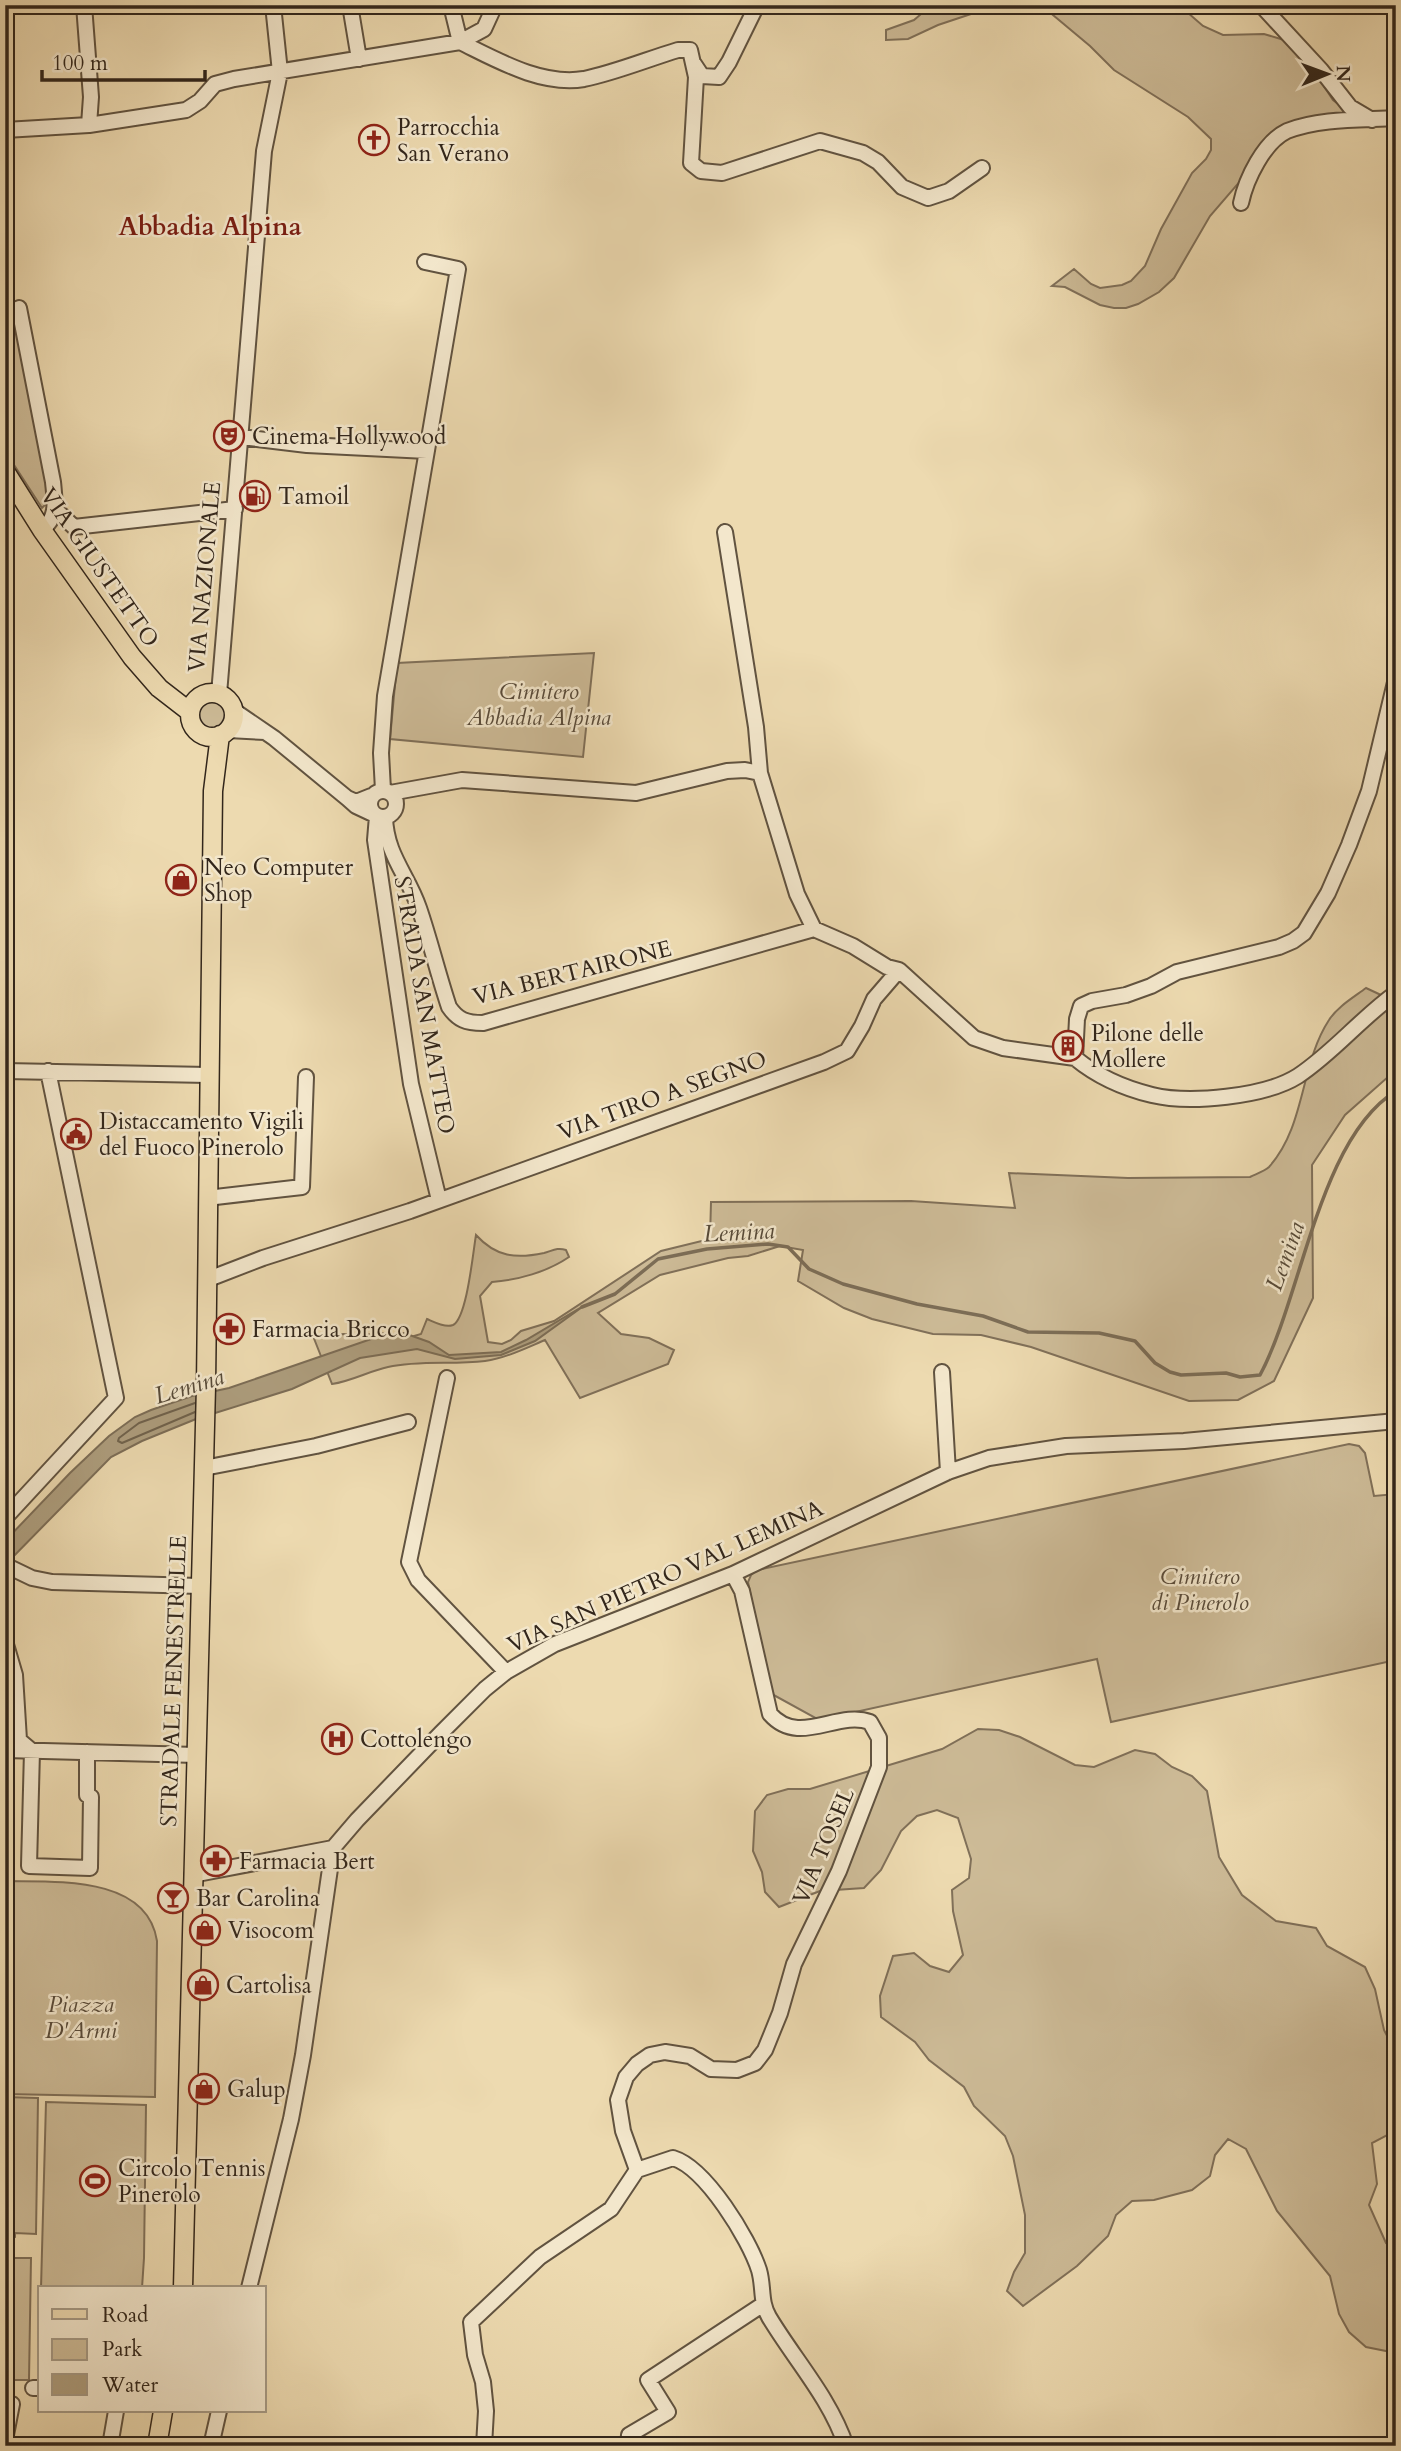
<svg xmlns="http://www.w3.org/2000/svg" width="1401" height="2451" font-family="Cardo,serif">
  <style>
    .green { fill: #cdbb97; stroke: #807059; stroke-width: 2 }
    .water { fill: #ad9d7d; stroke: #7c6d56; stroke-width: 2 }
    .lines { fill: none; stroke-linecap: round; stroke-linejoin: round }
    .shore { stroke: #70624c; stroke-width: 2 }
    .stream { stroke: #7c6d56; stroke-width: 3.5 }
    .minor-casing { stroke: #615340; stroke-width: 18 }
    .major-casing { stroke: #32261b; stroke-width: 21 }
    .minor { stroke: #f3e7cc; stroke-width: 14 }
    .major { stroke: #eddab0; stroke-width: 18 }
    .labels { text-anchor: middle; stroke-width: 5; stroke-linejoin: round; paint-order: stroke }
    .poi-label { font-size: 23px; fill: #32261b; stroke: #f3e7cc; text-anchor: start }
    .street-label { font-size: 23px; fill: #32261b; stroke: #f3e7cc }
    .park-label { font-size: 23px; font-style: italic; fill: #594b3a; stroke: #f3e7cc }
    .water-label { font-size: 24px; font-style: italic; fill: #574a38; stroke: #f3e7cc }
    .quarter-label { font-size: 26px; font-weight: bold; fill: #7a1f14; stroke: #f3e7cc }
  </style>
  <rect width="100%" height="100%" fill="#eddab0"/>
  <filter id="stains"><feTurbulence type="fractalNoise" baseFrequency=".00286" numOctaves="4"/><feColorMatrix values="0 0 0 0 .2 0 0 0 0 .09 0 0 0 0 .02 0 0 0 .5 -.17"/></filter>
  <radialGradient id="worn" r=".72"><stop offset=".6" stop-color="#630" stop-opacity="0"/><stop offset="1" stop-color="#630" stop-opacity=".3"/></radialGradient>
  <!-- green -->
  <path class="green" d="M943 5H998L938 25 908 39 886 40V30L914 20 921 14Z
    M1041 5H1161L1166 12H1187L1203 26 1223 35 1264 34 1284 40 1314 71 1333 100 1353 115 1286 128 1210 216 1174 278 1159 292 1138 304 1126 308H1114L1100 305 1065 287 1052 286 1074 269 1091 284 1100 288 1122 285 1131 281 1145 266 1161 229 1192 173 1206 159 1211 150V139L1188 117 1114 70 1090 46Z
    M15 318 51 499 42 508 5 451V319Z
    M594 653 583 757 390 739 397 663Z
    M197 715a15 15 0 1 1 30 0a15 15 0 1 1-30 0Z
    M1366 988 1396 1002V1053L1388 1077 1345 1115 1312 1165 1313 1298 1274 1381 1238 1400 1189 1401 1031 1347 981 1335 933 1334 872 1319 844 1308 798 1281 803 1250 780 1246 748 1256 728 1258 660 1275 598 1313 621 1334 649 1338 674 1350 668 1364 580 1398 545 1340C526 1348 506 1358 485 1361 453 1365 420 1360 388 1367 369 1371 352 1381 332 1384L313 1336 344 1334 360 1337 378 1332 404 1339 421 1334 427 1319C434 1322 445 1328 453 1325 467 1318 473 1252 476 1235 496 1257 516 1259 544 1253 552 1251 557 1247 566 1250L569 1257C547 1272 518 1280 492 1282L480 1296 488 1342 502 1344 511 1340 521 1331 554 1321 661 1251 710 1239 711 1202 911 1201 1015 1208 1009 1173 1128 1178 1250 1177C1256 1174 1265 1171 1269 1167 1306 1126 1300 1064 1329 1020 1337 1007 1354 997 1366 988Z
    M1349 1444 1359 1446 1365 1453 1374 1496 1396 1494V1660L1111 1722 1097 1659 819 1720 770 1693 748 1582 751 1575 757 1570Z
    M978 1729 999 1730 1020 1737 1075 1765 1094 1767 1135 1750 1155 1754 1172 1767 1192 1776 1207 1791 1219 1857 1242 1895 1276 1921 1316 1928 1327 1946 1365 1967 1375 1989 1384 2030 1396 2053V2135L1391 2133 1372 2143 1377 2184 1369 2205 1386 2243 1396 2250V2353L1366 2347 1349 2332 1339 2314 1330 2276 1277 2211 1246 2149 1228 2139 1215 2155 1210 2176 1192 2190 1154 2200 1132 2201 1116 2215 1108 2236 1077 2266 1023 2306 1007 2291 1014 2272 1025 2253V2215L1013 2156 1005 2136 974 2106 964 2087 929 2060 915 2042 881 2017 880 1996 893 1956 914 1953 930 1966 949 1972 963 1955 953 1911 952 1890 969 1878 971 1859 958 1818 937 1810 917 1816 901 1831 881 1870 864 1888 820 1891 779 1907 765 1892 762 1872 753 1851 755 1811 767 1795 788 1789H810L942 1749Z
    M5 1881C55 1882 147 1875 157 1941L155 2097 5 2094Z
    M5 2097 38 2098 36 2234 15 2233V2237L6 2239Z
    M46 2102 146 2105 144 2258 142 2288H41Z
    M5 2258H31L29 2380H5Z"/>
  <!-- water -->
  <path class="water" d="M585 1305 535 1341 501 1355 455 1359 417 1349 360 1358 292 1389 196 1419 142 1441 111 1457 5 1565V1541L70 1473 109 1436 135 1417 151 1410 192 1396 229 1388 377 1337 404 1333 429 1342 449 1355 501 1352 526 1340Z"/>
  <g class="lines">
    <!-- shore -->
    <path class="shore" d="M195 1412 122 1443 118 1441 119 1438 139 1423 195 1403"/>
    <!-- stream -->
    <path class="stream" d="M582 1307 615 1294 658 1259 707 1249 768 1244 788 1247 809 1269 843 1284 917 1304 983 1316 1028 1332 1099 1333 1135 1341 1155 1363 1170 1372 1181 1375 1226 1373 1240 1377 1260 1375C1302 1297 1319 1138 1396 1091"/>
    <!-- minor casing -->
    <g class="minor-casing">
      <path id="minor" d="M84 5 91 97 89 125
        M350 5 359 59
        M451 5 460 42C497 60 541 86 584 79 614 73 648 59 678 50H690L696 77 691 163 701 171 722 173 820 141 863 153 878 162 902 187 928 198 949 191 982 168
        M1261 5 1321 70 1350 107 1372 120
        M694 64 702 76 719 77 729 62 757 5
        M5 130 89 125 186 110 200 101 215 84 234 79 460 42 484 29 495 5
        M1241 203C1246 179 1264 142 1287 131 1320 118 1361 120 1396 118
        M19 308 53 482C55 502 58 517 42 530
        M241 437 307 445 427 451
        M1396 441V474
        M56 510 74 527 235 509
        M725 532 756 727 760 773
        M219 694 264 151 280 72 273 5
        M233 710 274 738 347 798
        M228 730 265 732
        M383 790 381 753 385 696 458 269 425 262
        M370 804a13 13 0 1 1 26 0a13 13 0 1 1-26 0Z
        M390 793 462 780 636 793 727 771 745 770 760 773 797 894 814 929
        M371 796 356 802 347 798 356 806 373 814
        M377 816 375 840 411 1084 439 1200
        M385 817C386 855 408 875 419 908 430 940 438 974 449 1007 458 1020 466 1023 483 1023L814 929 853 946 887 967 899 970
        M1075 1058 1077 1019 1081 1006 1092 1001 1126 995 1151 986 1177 972 1279 947 1293 941 1304 933 1328 893 1349 845 1369 791 1396 678
        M1075 1058C1098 1077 1123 1088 1152 1095 1189 1104 1265 1097 1298 1076 1333 1053 1361 1018 1396 993
        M5 1071 208 1075
        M207 1198 302 1187 306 1077
        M206 1280 263 1258 410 1211 824 1062 847 1051 862 1026 874 999 899 970 974 1038 1003 1048 1075 1058
        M942 1372 948 1472
        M447 1378 409 1562 418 1580 506 1672
        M204 1468 316 1446 408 1422
        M5 1518 116 1398 48 1071
        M5 1565 32 1578 52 1582 200 1586
        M733 1574 742 1591 770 1714C799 1747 837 1710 870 1722L879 1738V1767L839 1871 794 1964 780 2013 765 2050 755 2063 737 2070 711 2069 690 2056 665 2052 650 2055 637 2064 626 2077 618 2100 623 2131 637 2170 673 2158C706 2168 749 2239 759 2270 764 2287 760 2302 769 2317 794 2359 830 2398 846 2446
        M5 1641 15 1675 19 1740 32 1751 29 1866 90 1868 91 1797 87 1795V1752
        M5 1750 197 1755
        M192 1875 333 1848
        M249 2288 291 2119 303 2055 333 1848 357 1820 441 1733 485 1689 506 1672 555 1644 733 1574 948 1472 989 1458 1066 1446 1184 1441 1396 1421
        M33 2388H40
        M5 2440 12 2404
        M110 2446 116 2411
        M211 2446 219 2411
        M484 2446 486 2411 483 2382 475 2355 471 2322 540 2257 611 2209 637 2170
        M628 2446 629 2435 668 2412 648 2380 762 2305"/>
    </g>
    <!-- major casing -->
    <g class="major-casing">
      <path id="major" d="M5 471 42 530 132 657 159 688 190 712
        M190 715a22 22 0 1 1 44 0a22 22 0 1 1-44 0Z
        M183 2288 206 1386 213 791 220 735
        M157 2446 163 2411"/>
    </g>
    <!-- minor -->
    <use href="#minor" class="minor"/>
    <!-- major -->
    <use href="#major" class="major"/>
  </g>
  <!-- icons -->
  <defs>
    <g id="church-ring" transform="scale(1.575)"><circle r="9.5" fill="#f3e7cc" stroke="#8f2418" stroke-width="1.5"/><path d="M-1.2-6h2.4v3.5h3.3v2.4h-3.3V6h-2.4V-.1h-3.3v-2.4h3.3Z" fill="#8f2418"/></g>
    <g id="theatre-ring" transform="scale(1.575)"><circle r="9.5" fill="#f3e7cc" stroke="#8f2418" stroke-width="1.5"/><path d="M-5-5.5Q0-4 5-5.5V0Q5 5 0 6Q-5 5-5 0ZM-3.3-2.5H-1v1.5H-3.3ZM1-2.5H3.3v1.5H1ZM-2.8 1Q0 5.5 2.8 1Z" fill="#8f2418"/></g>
    <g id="fuel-ring" transform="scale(1.575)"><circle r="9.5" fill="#f3e7cc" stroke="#8f2418" stroke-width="1.5"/><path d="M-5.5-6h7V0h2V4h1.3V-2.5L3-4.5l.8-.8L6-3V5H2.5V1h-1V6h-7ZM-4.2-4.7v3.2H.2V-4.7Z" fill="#8f2418"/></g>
    <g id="shop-ring" transform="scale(1.575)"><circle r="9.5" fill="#f3e7cc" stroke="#8f2418" stroke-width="1.5"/><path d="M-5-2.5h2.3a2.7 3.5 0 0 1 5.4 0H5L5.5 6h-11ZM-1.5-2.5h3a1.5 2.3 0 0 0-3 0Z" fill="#8f2418"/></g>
    <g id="building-ring" transform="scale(1.575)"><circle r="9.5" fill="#f3e7cc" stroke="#8f2418" stroke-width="1.5"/><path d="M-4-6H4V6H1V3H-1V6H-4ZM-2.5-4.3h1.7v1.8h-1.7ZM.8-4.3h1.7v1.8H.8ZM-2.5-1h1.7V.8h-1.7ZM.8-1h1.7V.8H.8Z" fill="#8f2418"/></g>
    <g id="civic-ring" transform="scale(1.575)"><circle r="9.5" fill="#f3e7cc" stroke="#8f2418" stroke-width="1.5"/><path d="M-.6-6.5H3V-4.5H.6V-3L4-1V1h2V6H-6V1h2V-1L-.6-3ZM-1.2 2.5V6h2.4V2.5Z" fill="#8f2418"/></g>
    <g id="pharmacy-ring" transform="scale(1.575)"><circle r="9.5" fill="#f3e7cc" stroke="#8f2418" stroke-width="1.5"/><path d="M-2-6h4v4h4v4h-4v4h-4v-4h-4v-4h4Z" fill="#8f2418"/></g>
    <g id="hospital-ring" transform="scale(1.575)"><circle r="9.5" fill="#f3e7cc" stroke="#8f2418" stroke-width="1.5"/><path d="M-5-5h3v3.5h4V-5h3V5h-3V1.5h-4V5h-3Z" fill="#8f2418"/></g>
    <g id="bar-ring" transform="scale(1.575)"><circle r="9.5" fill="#f3e7cc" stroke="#8f2418" stroke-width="1.5"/><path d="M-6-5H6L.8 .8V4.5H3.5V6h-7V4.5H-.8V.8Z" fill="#8f2418"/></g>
    <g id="stadium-ring" transform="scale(1.575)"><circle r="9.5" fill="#f3e7cc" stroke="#8f2418" stroke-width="1.5"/><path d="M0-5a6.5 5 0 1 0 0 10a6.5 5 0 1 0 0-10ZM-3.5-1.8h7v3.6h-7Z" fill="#8f2418"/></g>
  </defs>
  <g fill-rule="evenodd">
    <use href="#church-ring" x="374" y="140"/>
    <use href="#theatre-ring" x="229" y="436"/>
    <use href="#fuel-ring" x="255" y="496"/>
    <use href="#shop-ring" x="181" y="880"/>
    <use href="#building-ring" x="1068" y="1046"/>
    <use href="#civic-ring" x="76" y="1134"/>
    <use href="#pharmacy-ring" x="229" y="1329"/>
    <use href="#hospital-ring" x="337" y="1739"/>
    <use href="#pharmacy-ring" x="216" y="1861"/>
    <use href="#bar-ring" x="173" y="1898"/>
    <use href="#shop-ring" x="205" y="1930"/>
    <use href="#shop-ring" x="203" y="1985"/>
    <use href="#shop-ring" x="204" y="2089"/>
    <use href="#stadium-ring" x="95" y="2181"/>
  </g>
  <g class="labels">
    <!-- poi labels -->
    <g class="poi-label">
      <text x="397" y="135">Parrocchia<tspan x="397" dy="26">San Verano</tspan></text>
      <text x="252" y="444">Cinema Hollywood</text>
      <text x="278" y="504">Tamoil</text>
      <text x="204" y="875">Neo Computer<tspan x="204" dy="26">Shop</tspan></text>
      <text x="1091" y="1041">Pilone delle<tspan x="1091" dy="26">Mollere</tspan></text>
      <text x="99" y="1129">Distaccamento Vigili<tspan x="99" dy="26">del Fuoco Pinerolo</tspan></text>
      <text x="252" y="1337">Farmacia Bricco</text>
      <text x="360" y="1747">Cottolengo</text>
      <text x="239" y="1869">Farmacia Bert</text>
      <text x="196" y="1906">Bar Carolina</text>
      <text x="228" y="1938">Visocom</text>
      <text x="226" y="1993">Cartolisa</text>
      <text x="227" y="2097">Galup</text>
      <text x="118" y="2176">Circolo Tennis<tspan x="118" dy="26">Pinerolo</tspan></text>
    </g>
    <!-- street labels -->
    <g class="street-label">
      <text transform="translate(100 567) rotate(55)" y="8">VIA GIUSTETTO</text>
      <text transform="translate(204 577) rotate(-85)" y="8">VIA NAZIONALE</text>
      <text transform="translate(572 972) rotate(-14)" y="8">VIA BERTAIRONE</text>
      <text transform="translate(425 1005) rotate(80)" y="8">STRADA SAN MATTEO</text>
      <text transform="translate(662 1095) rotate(-20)" y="8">VIA TIRO A SEGNO</text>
      <text transform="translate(665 1576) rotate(-24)" y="8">VIA SAN PIETRO VAL LEMINA</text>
      <text transform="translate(173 1681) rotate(-88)" y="8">STRADALE FENESTRELLE</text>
      <text transform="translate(823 1846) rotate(-67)" y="8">VIA TOSEL</text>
    </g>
    <!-- park labels -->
    <g class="park-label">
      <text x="539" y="699">Cimitero<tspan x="539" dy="26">Abbadia Alpina</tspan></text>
      <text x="1200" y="1584">Cimitero<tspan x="1200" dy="26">di Pinerolo</tspan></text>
      <text x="81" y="2012">Piazza<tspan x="81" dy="26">D'Armi</tspan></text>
    </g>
    <!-- water labels -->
    <g class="water-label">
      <text transform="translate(739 1232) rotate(-3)" y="8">Lemina</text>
      <text transform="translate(1285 1256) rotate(-70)" y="8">Lemina</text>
      <text transform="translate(189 1386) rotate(-17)" y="8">Lemina</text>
    </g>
    <!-- quarter labels -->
    <g class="quarter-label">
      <text x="210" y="235">Abbadia Alpina</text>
    </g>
  </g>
  <!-- margin -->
  <rect width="1401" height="2451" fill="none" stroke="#eddab0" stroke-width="28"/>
  <rect x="7" y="7" width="1387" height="2437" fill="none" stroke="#32261b" stroke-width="3.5"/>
  <rect x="14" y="14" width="1373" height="2423" fill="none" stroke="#32261b" stroke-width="2"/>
  <!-- legend -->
  <rect x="38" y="2286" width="228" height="126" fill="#f3e7cc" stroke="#a69a85" stroke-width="2"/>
  <rect x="52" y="2309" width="35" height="10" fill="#eddab0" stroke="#a69a85" stroke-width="2"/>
  <text x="102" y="2322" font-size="21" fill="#32261b">Road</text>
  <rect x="52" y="2339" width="35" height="21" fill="#cdbb97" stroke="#a69a85" stroke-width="2"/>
  <text x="102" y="2356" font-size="21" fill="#32261b">Park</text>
  <rect x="52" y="2374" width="35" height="21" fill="#ad9d7d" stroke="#a69a85" stroke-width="2"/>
  <text x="102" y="2392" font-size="21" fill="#32261b">Water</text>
  <!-- north arrow -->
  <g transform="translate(1327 74) rotate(89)" stroke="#f3e7cc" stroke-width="5" paint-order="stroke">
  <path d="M0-5L12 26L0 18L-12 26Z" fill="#32261b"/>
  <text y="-10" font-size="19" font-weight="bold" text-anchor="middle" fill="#32261b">N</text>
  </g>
  <!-- scale -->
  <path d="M42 70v10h163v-10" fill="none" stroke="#32261b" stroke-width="3.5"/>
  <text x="52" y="70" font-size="21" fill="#32261b" stroke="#f3e7cc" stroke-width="5" paint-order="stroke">100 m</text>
  <rect width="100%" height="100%" filter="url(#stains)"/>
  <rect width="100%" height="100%" fill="url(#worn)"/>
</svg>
